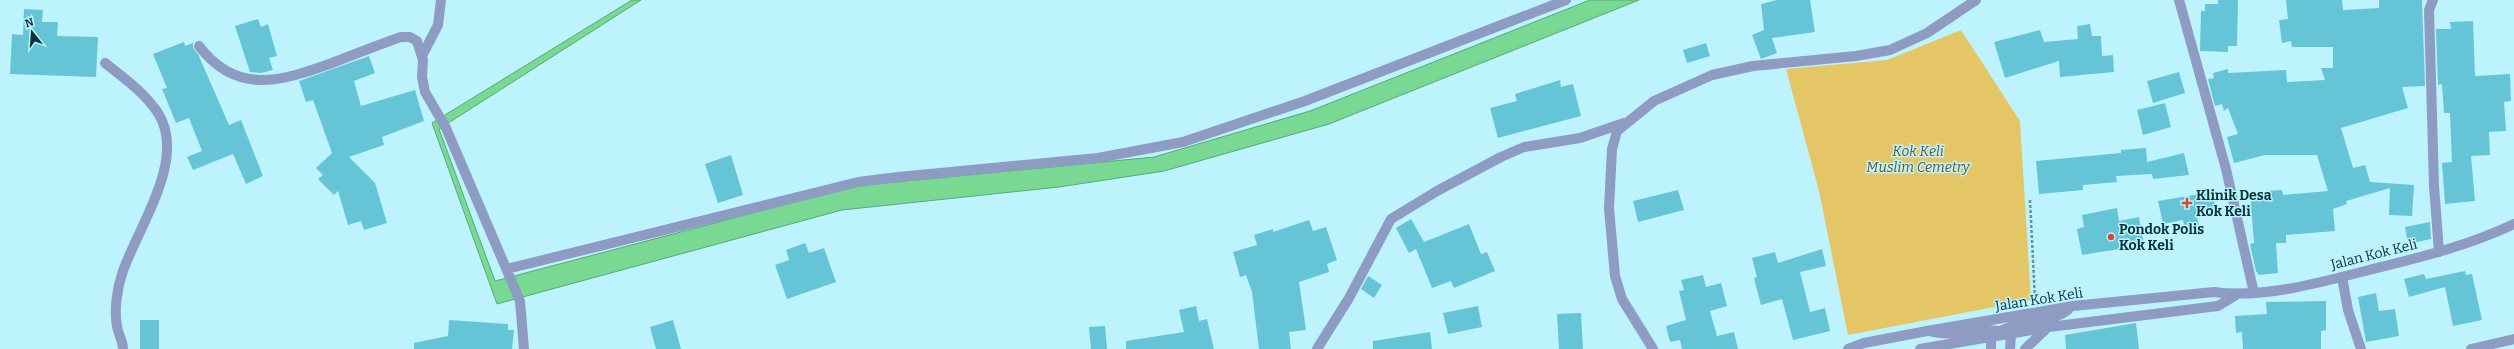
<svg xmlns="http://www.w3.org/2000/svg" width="2514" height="349" font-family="Bitter,serif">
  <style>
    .green { fill: #e5c667 }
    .water { fill: #79d993; stroke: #57a879 }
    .building { fill: #65c5d7 }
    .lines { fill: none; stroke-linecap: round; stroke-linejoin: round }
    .path { stroke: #63949c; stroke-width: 2.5; stroke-dasharray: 3 2; stroke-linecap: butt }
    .minor { stroke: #8e9bc3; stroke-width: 10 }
    .tertiary { stroke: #8e9bc3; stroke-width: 10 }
    .poi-dot { fill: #d64935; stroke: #bdf3fd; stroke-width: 1.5 }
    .labels { text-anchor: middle; stroke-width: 3; stroke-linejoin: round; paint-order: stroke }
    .park-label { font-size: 14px; font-style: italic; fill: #645528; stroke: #bdf3fd }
    .poi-label { font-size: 14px; font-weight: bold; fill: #08343b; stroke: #bdf3fd; text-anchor: start }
    .street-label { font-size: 14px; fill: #08343b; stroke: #bdf3fd }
  </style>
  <rect width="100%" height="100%" fill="#bdf3fd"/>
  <!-- green -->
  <path class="green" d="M1961 30 2020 121 2031 300 1848 335 1819 191 1786 69 1887 60Z"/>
  <!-- water -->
  <path class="water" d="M632 0H641L439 129 495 281 855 186 1154 157 1310 111 1590 0H1639L1329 124 1164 171 1059 187 842 210 497 304 432 123Z"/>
  <!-- building -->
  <path class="building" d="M1777 0H1810L1815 32 1772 38 1777 53 1761 59 1752 35 1764 30 1761 4Z
    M2218 0H2238L2237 46H2228V52L2200 51 2201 11H2205V4H2218Z
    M2286 0H2342L2343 10 2379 8V0H2422L2425 86 2402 87 2408 108 2341 128 2353 168 2365 165 2370 182 2414 185 2412 216 2389 215 2390 188 2346 201 2347 204 2333 209 2335 231 2286 235V243H2276L2278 273 2259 275 2256 271 2251 249 2250 244 2254 243 2250 192 2282 190 2283 195 2328 191 2317 155H2265L2234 163 2227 137 2238 134 2228 108 2224 111 2222 104 2215 106 2208 79 2214 78 2213 73 2228 69V73L2286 70 2287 82 2325 80 2321 68H2333V47H2292L2291 41 2282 43 2279 20 2288 19Z
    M24 9 43 10 42 22H58L57 36 98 37 96 77 10 74 12 34 23 35Z
    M258 19 261 27 268 24 277 56 269 58 273 70 261 73 250 72 235 26Z
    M2473 21 2475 76 2510 74 2511 101 2504 102 2506 131 2489 132 2490 155 2471 156 2475 201 2445 204 2442 163 2452 162 2450 113H2444L2442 84 2438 85 2436 29H2451L2450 22Z
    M2090 24 2092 36H2101L2102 56 2113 55 2114 72 2060 77 2059 61 2005 78 1994 42 2040 30 2044 42 2078 39 2077 26Z
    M184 42 185 46 193 43V48L198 54 229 125 241 120 263 176 246 184 233 154 193 170 187 157 202 151 189 118 176 123 162 89 167 88 153 54Z
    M1706 43 1710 56 1687 63 1683 50Z
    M369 56 375 73 354 81 361 106 415 90 424 121 382 137 384 145 349 157 375 183 387 223 364 230 361 221 348 225 338 191 334 195 318 179 323 175 316 168 332 153 313 100 306 102 299 81Z
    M2179 72 2185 93 2153 103 2147 81Z
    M1560 80 1561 87 1573 84 1581 116 1498 138 1490 108 1517 101 1515 94Z
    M2165 103 2171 127 2143 135 2137 110Z
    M2146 148 2147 162 2184 153 2189 175 2153 179 2152 174 2116 176 2117 182 2083 185V190L2039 194 2036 161 2121 153V150Z
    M731 155 743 195 718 203 705 164Z
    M1678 190 1684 210 1638 222 1633 201Z
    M2212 192 2217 213 2197 217 2199 226 2185 229 2183 220 2163 224 2158 201Z
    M2117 208 2119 221 2139 217 2144 245 2082 255 2077 229 2084 227 2082 215Z
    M1411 219 1424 242 1469 224 1481 254 1487 252 1495 271 1454 288 1451 281 1432 288 1416 249 1409 253 1396 228Z
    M1309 220 1313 231 1326 227 1337 260 1327 264 1329 272 1299 282 1306 330 1289 332 1291 349H1259L1252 292 1246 275 1240 277 1233 252 1257 245 1254 235 1273 229V232Z
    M2430 222 2431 239 2408 244 2405 227Z
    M805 243 809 253 824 248 836 282 787 299 775 265 789 260 786 250Z
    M1822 249 1826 266 1800 272 1810 312 1825 308 1830 331 1793 340 1782 299 1761 305 1754 278 1757 277 1752 258 1775 252 1778 263Z
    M2465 271 2466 275 2472 274 2482 320 2453 326 2445 287 2409 297 2404 279 2424 274 2426 279Z
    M1703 275 1706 287 1721 283 1727 306 1710 311 1717 336 1734 332 1738 349H1682L1680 340 1670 342 1666 326 1686 320 1679 291 1684 290 1681 280Z
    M1368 276 1382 285 1374 298 1361 289Z
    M2376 293 2379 311 2395 309 2399 336 2366 342 2358 297Z
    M2326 301V330L2321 331V349H2243L2242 332 2236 333 2235 316 2267 314 2266 302Z
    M1196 306 1199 321 1207 319 1214 349H1126V341L1184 332 1179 310Z
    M1478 306 1482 327 1448 334 1443 313Z
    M1581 313 1583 349H1559L1557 314Z
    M140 320H159V349H140Z
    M449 320 508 324V330H514L512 349H414V343L448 336Z
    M673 320 681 349H656L650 327Z
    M2136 323 2139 349H2066L2065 335Z
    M1105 326 1107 349H1091L1089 327Z
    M1430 332 1432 349H1373V341Z"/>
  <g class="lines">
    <!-- path -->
    <path class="path" d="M2030 200 2035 300"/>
    <!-- minor -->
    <path class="minor" d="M2179 0 2226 169 2254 293
      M2433 0 2429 10 2434 186 2439 252
      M199 46C237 96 282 81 332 63 355 54 378 45 401 37H410L417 41 423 60 422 77 425 92 446 128 520 301 524 349
      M422 56 438 25 441 0
      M105 63C124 78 145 93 158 113 188 160 136 230 122 274 117 289 114 310 117 326 118 334 123 341 123 349
      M507 269 858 182 898 177 1098 158 1183 142 1305 101 1566 0
      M2342 277 2348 310 2361 349
      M1317 349 1349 298 1391 219 1437 191 1501 157 1524 147 1580 138 1624 123
      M1653 349 1622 299 1615 276 1609 208 1612 149 1617 131 1654 101 1712 75 1753 66 1856 56 1890 50 1927 33 1976 0
      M2471 349 2514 339"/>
    <!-- tertiary -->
    <path class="tertiary" d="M1933 332C1959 338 1987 323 2011 335L2010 349
      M1848 349 1864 343 1927 331 2073 306 2214 292C2263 299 2322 282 2369 270 2418 258 2468 246 2514 224
      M1920 349 2049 327 2218 306 2236 295
      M1991 349V337C2015 318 2046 326 2068 310
      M2025 349 2045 330"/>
  </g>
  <!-- markers -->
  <g class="poi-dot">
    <path d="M2185 197h4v4h4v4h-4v4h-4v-4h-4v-4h4z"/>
    <circle cx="2111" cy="237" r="4"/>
  </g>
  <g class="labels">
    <!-- park labels -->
    <g class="park-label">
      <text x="1918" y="156">Kok Keli<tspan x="1918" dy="16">Muslim Cemetry</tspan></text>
    </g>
    <!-- poi labels -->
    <g class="poi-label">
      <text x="2196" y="200">Klinik Desa<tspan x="2196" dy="16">Kok Keli</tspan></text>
      <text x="2119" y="234">Pondok Polis<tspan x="2119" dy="16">Kok Keli</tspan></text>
    </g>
    <!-- street labels -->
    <g class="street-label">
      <text transform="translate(2374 254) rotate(-14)" y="5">Jalan Kok Keli</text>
      <text transform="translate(2039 299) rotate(-9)" y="5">Jalan Kok Keli</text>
    </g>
  </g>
  <!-- north arrow -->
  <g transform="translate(32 32) rotate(343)" stroke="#bdf3fd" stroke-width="3" paint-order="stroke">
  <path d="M0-3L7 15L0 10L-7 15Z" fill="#08343b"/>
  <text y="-6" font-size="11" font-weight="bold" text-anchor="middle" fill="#08343b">N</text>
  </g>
</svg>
